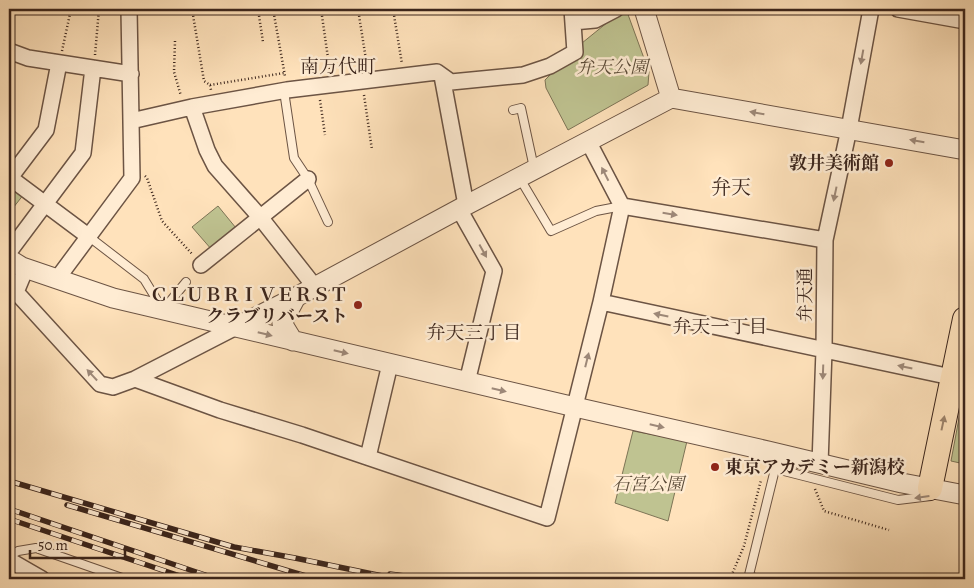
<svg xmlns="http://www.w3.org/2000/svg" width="974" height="588" font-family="Alegreya,'Noto Serif JP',serif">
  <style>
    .green { fill: #bfc391; stroke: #7d7456 }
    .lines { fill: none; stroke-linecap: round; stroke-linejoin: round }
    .service-casing { stroke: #6c5444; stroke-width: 10 }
    .minor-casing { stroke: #6c5444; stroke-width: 18 }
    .tertiary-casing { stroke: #6c5444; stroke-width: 21 }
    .primary-casing { stroke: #3b251c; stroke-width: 26 }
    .path { stroke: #3b251c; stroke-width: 2.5; stroke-dasharray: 1 2.5; stroke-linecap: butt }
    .service { stroke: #ffecd3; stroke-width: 8 }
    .minor { stroke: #ffecd3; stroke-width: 15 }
    .tertiary { stroke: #ffecd3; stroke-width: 19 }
    .primary { stroke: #ffe2bb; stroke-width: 24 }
    .rail-casing { stroke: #3b251c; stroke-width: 5.5 }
    .rail { stroke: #ffecd3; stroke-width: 4; stroke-dasharray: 11; stroke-linecap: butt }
    .oneway { fill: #9d8878 }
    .oneway2 { fill: #9d846c }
    .poi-dot { fill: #8f2418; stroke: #ffecd3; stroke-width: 2 }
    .labels { text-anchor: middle; stroke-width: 5; stroke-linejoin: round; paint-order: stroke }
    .park-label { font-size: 18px; font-style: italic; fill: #5c4c39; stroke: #ffecd3 }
    .poi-label { font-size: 18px; font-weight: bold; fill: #3b251c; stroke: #ffecd3; text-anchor: end }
    .street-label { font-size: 18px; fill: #3b251c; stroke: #ffecd3 }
    .neighbourhood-label { font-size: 19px; fill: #3b251c; stroke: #ffecd3 }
    .quarter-label { font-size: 20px; fill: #3b251c; stroke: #ffecd3 }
  </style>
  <rect width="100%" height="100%" fill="#ffe2bb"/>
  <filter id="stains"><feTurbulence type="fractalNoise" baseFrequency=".004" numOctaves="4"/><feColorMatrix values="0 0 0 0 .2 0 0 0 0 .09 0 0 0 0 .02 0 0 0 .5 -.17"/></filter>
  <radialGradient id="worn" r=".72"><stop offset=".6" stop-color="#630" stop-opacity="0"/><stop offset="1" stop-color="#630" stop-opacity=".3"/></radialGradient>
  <!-- green -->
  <path class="green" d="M624 9H626L649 72 648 85 568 130 546 88 545 80 553 72 581 55 582 43Z
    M9 186 24 194 13 208 9 205Z
    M218 206 236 228 212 250 192 227Z
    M965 397V436L960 463 951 461 962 402Z
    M633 431 687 441 668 521 615 503Z"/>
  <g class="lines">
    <!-- service casing -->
    <g class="service-casing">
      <path id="service" d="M284 91 294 158 308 179 328 222
        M513 110 521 108 534 168
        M519 177 551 231 596 211 622 206
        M88 236 144 279 163 310 186 282
        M776 469 898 500 931 496
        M9 556 18 551 36 548 125 579
        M749 576 759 579
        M748 579 779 453"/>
    </g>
    <!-- minor casing -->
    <g class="minor-casing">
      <path id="minor" d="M898 9 965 21
        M573 22 595 20 616 9
        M9 51 28 58 131 74
        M442 76 466 205
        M192 107 207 150 215 166 260 217 315 287
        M131 121 192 107 287 90 437 72 451 82 523 75 550 66 575 52 572 9
        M9 177 88 236
        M9 179 46 130 59 63
        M622 206 825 240
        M459 209 494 271 467 382
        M9 252 83 153 93 68
        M201 265 308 179
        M26 268 16 292 100 384 113 387 135 379 236 327
        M57 279 132 178 129 9
        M601 302 965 380
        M135 379 220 410 302 435 547 518 601 302 622 206 588 141
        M368 457 390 364
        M820 464 824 350 825 240 849 129 871 9
        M9 560 42 579"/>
    </g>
    <!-- tertiary casing -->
    <g class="tertiary-casing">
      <path id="tertiary" d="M644 9 671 98
        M9 259 22 267 113 298 575 407 768 451 902 483 965 495
        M236 327 296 297 459 209 671 98 965 150
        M293 341 282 323 296 297"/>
    </g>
    <!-- primary casing -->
    <g class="primary-casing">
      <path id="primary" d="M930 488 965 319"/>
    </g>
    <!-- path -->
    <path class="path" d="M192 9 204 81 210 85 211 90
      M258 9 263 42
      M273 9 285 76
      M321 9 330 72
      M358 9 367 66
      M393 9 402 64
      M175 41 174 72 181 96
      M62 51 71 9
      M95 55 99 9
      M210 85 284 73
      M364 95 372 150
      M320 100 325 135
      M145 176 147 178 162 221 193 255
      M815 489 824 511 889 530
      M730 579 744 546 761 480"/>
    <!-- service -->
    <use href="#service" class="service"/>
    <!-- minor -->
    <use href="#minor" class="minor"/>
    <!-- tertiary -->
    <use href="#tertiary" class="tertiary"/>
    <!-- primary -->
    <use href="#primary" class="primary"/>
    <!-- rail casing -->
    <g class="rail-casing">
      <path id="rail" d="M9 481 234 547 295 558 397 579
        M67 505 316 579
        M9 509 217 579
        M9 519 189 579
        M390 574 426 579"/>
    </g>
    <!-- rail -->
    <use href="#rail" class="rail"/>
  </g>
  <!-- one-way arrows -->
  <defs><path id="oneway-solid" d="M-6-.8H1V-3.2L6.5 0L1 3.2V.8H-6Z" transform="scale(1.25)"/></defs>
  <g class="oneway">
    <use href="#oneway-solid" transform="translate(862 57) rotate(100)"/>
    <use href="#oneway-solid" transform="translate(757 113) rotate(-170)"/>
    <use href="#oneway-solid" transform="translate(917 141) rotate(-170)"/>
    <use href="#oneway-solid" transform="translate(605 174) rotate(-117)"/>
    <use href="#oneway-solid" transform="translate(835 194) rotate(102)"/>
    <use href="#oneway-solid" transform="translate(670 214) rotate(9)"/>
    <use href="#oneway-solid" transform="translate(483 251) rotate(61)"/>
    <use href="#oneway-solid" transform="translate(661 315) rotate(-168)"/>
    <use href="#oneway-solid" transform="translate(265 334) rotate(14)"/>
    <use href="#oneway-solid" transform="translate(341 352) rotate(13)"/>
    <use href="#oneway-solid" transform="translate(587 360) rotate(-76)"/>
    <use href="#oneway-solid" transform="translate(905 367) rotate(-168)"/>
    <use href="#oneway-solid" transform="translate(823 372) rotate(92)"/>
    <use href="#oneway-solid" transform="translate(92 375) rotate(-133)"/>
    <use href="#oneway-solid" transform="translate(499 390) rotate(13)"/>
    <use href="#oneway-solid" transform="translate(657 426) rotate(13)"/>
    <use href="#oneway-solid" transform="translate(922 497) rotate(172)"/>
  </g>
  <use class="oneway2" href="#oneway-solid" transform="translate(943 423) rotate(-78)"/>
  <!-- markers -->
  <g class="poi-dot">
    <circle cx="889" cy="163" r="5"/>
    <circle cx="358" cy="305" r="5"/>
    <circle cx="715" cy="467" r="5"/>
  </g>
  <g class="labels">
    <!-- park labels -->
    <g class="park-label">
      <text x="612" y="73">弁天公園</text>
      <text x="648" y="490">石宮公園</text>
    </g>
    <!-- poi labels -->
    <g class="poi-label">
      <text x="879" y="169">敦井美術館</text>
      <text x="348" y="301">ＣＬＵＢＲＩＶＥＲＳＴ<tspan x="348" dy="21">クラブリバースト</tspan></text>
      <text x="725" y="473" text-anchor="start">東京アカデミー新潟校</text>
    </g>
    <!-- street labels -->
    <g class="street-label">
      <text transform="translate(805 295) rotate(-90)" y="6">弁天通</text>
    </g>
    <!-- neighbourhood labels -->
    <g class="neighbourhood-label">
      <text x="338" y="73">南万代町</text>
      <text x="720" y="333">弁天一丁目</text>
      <text x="474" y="339">弁天三丁目</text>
    </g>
    <!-- quarter labels -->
    <g class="quarter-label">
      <text x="731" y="194">弁天</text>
    </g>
  </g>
  <!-- margin -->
  <rect width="974" height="588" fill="none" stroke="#ffe2bb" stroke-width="30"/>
  <rect x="10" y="10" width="954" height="568" fill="none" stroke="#3b251c" stroke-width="2.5"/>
  <rect x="15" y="15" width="944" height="558" fill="none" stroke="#3b251c"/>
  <!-- scale -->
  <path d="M30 550v8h95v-8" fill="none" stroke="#3b251c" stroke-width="2.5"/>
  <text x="38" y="550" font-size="15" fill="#3b251c" stroke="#ffecd3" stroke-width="4" paint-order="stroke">50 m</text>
  <rect width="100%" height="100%" filter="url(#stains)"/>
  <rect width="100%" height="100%" fill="url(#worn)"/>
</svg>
